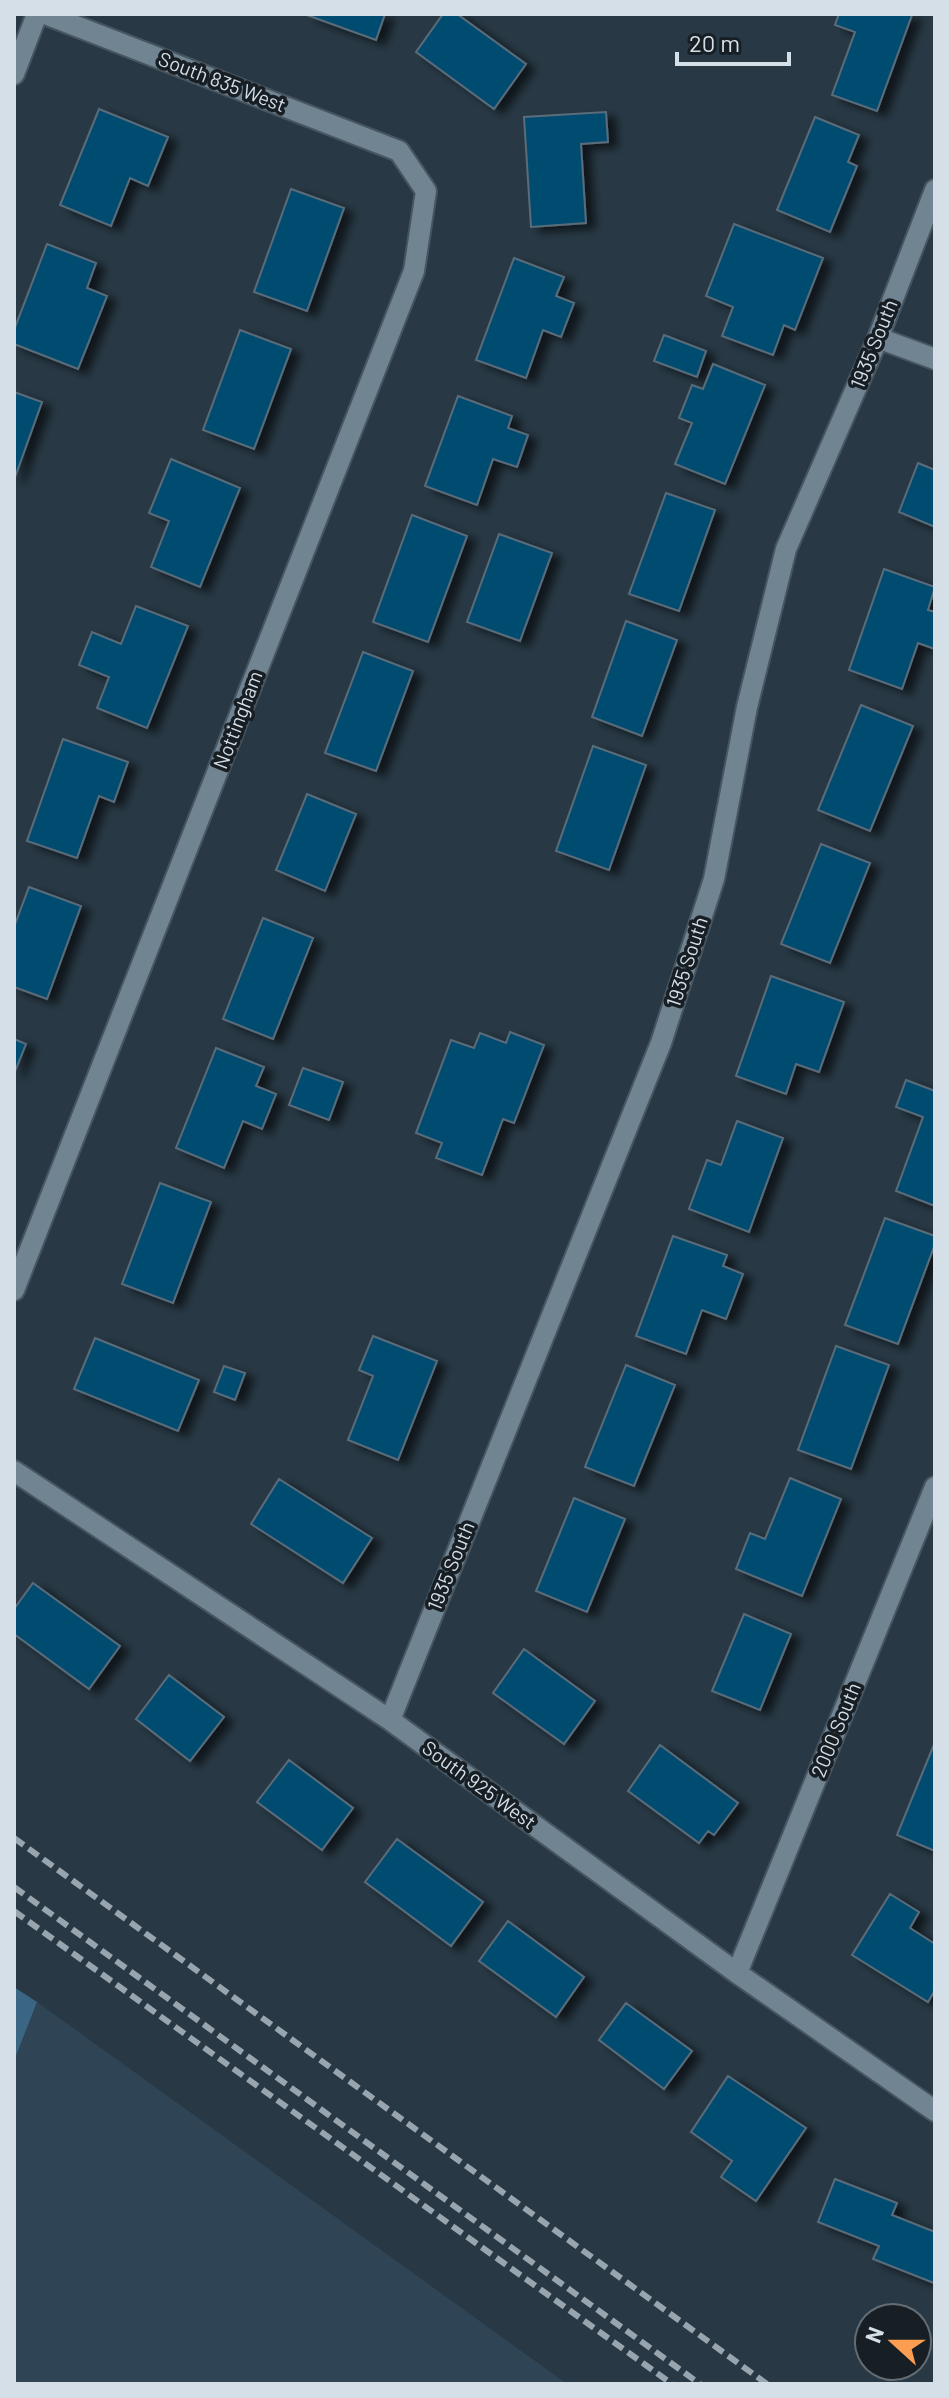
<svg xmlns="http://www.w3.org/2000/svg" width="949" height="2398" font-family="Barlow,sans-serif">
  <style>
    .built { fill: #2f4555 }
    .green { fill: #3a6684 }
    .building { fill: #054b70; stroke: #5a6c7a; stroke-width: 2; filter: url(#shadow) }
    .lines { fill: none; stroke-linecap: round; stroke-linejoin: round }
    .minor-casing { stroke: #475560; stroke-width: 24 }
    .minor { stroke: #718492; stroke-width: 20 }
    .rail { stroke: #98a5ae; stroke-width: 6; stroke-dasharray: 12 6; stroke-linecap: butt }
    .labels { text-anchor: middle; stroke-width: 7; stroke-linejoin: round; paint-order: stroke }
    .street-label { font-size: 20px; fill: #d5dfe7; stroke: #171f25 }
  </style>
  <defs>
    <filter id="shadow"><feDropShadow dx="9" dy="5" stdDeviation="4" flood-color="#0009"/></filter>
  </defs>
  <rect width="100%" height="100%" fill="#283945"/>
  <!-- built -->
  <path class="built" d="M37 2002 567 2384H14V2061Z"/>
  <!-- green -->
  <path class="green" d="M14 1987 37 2002 14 2061Z"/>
  <!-- building -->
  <path class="building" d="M304 14H385L376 40Z
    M443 14H457L526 64 494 109 416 52Z
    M839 14 912 15 877 111 832 95 855 32 835 25Z
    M99 109 168 137 148 186 130 178 111 226 60 205Z
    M606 112 608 142 581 144 586 223 531 227 524 117Z
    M815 117 859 135 848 162 857 166 830 232 777 210Z
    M291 189 344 208 307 311 254 292Z
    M734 224 823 258 795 330 784 325 773 355 722 336 733 307 706 296Z
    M47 244 96 263 87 288 107 296 78 369 14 344V330Z
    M514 258 564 277 556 296 574 303 561 337 543 330 526 378 476 360Z
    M240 330 291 349 254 449 203 430Z
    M664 335 706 351 697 377 654 361Z
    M713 364 765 385 725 484 675 464 692 423 679 418 692 385 703 389Z
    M14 392 42 402 14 480Z
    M458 396 512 416 508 428 528 435 517 467 493 459 477 505 425 486Z
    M171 459 240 488 200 587 151 567 169 521 149 513Z
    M918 463 935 470V527L899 512Z
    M666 493 715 510 679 611 629 594Z
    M412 515 467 536 428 642 373 622Z
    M499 534 552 553 520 641 467 622Z
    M884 569 935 587 928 610 935 612V649L918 643 902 689 849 670Z
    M136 606 188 626 147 728 97 708 109 677 79 665 92 632 121 644Z
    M626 621 677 640 642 736 592 717Z
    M363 652 413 671 376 771 325 753Z
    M861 705 913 726 870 831 818 810Z
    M63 739 128 762 114 802 99 796 77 858 27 841Z
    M593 746 646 765 609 870 556 851Z
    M307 794 356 814 325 891 276 870Z
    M821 844 870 863 830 963 781 944Z
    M29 887 81 906 47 999 14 987V927Z
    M263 918 313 938 273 1039 223 1019Z
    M771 976 844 1002 819 1072 796 1064 786 1094 736 1076Z
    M510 1032 544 1045 514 1123 503 1119 482 1175 436 1158 442 1143 416 1133 451 1040 474 1048 480 1033 506 1043Z
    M14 1039 26 1044 14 1074Z
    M216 1048 264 1067 256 1086 276 1094 262 1129 243 1121 224 1168 176 1148Z
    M303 1068 343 1082 329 1120 289 1105Z
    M906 1080 935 1091V1206L896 1191 923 1117 896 1107Z
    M737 1121 783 1138 749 1232 689 1209 707 1160 721 1165Z
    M160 1183 211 1202 173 1303 122 1284Z
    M885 1218 935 1236V1244L898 1344 845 1325Z
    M673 1236 727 1255 723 1266 743 1274 726 1319 702 1310 686 1354 636 1336Z
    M373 1336 437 1361 398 1460 348 1440 373 1376 359 1370Z
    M95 1338 199 1380 178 1431 74 1389Z
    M836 1346 889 1365 851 1469 798 1450Z
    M626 1365 675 1385 634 1486 585 1467Z
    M224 1366 245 1373 235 1400 214 1392Z
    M790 1478 841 1499 802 1596 736 1569 750 1533 765 1539Z
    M279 1479 372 1538 343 1583 251 1524Z
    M574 1498 625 1519 587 1612 536 1591Z
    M33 1583 120 1646 89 1689 14 1634V1609Z
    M744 1614 791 1634 760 1710 712 1691Z
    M524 1649 595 1701 564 1744 493 1693Z
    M169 1675 224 1717 190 1761 136 1719Z
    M935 1742V1851L897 1835Z
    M660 1745 738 1803 714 1835 708 1831 699 1843 628 1791Z
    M289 1760 353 1808 322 1850 257 1802Z
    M397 1839 483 1902 451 1946 365 1882Z
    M890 1894 919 1912 910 1928 935 1944V1990L928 2002 852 1955Z
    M508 1921 584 1977 556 2017 479 1961Z
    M626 2003 692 2051 664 2089 599 2040Z
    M728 2076 806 2128 756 2201 721 2177 732 2161 691 2132Z
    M835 2179 897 2203 892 2215 935 2232 934 2283 873 2259 879 2246 818 2222Z"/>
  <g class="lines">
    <!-- minor casing -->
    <g class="minor-casing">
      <path id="minor" d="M14 74 37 14
        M878 338 935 359
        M14 1290 414 271 426 191 399 151 45 14
        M14 1471 390 1720 737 1973 935 2111
        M390 1720 661 1043 714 879 747 707 786 549 878 338 935 190
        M737 1973 935 1487"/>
    </g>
    <!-- minor -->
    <use href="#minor" class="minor"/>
    <!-- rail -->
    <path class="rail" d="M14 1838 767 2384
      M14 1887 700 2384
      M14 1911 672 2384"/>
  </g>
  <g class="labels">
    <!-- street labels -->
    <g class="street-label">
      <text transform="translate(222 82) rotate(21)" y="7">South 835 West</text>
      <text transform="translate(874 344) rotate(-68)" y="7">1935 South</text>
      <text transform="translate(238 720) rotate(-69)" y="7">Nottingham</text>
      <text transform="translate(687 962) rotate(-72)" y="7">1935 South</text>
      <text transform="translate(451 1566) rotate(-68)" y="7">1935 South</text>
      <text transform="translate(836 1730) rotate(-68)" y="7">2000 South</text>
      <text transform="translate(479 1785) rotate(36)" y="7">South 925 West</text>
    </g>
  </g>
  <!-- border -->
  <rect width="949" height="2398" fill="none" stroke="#d5dfe7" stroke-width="32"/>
  <!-- north arrow -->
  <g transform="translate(893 2342) rotate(291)"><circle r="38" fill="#171f25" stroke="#636c73" stroke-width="2"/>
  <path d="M0-6L14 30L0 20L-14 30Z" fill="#fb9e51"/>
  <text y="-12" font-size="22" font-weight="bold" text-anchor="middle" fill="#d5dfe7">N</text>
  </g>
  <!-- scale -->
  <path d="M677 52v12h112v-12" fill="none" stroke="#d5dfe7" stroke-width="4"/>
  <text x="689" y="52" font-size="24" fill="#d5dfe7" stroke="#171f25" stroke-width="6" paint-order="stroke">20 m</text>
</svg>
